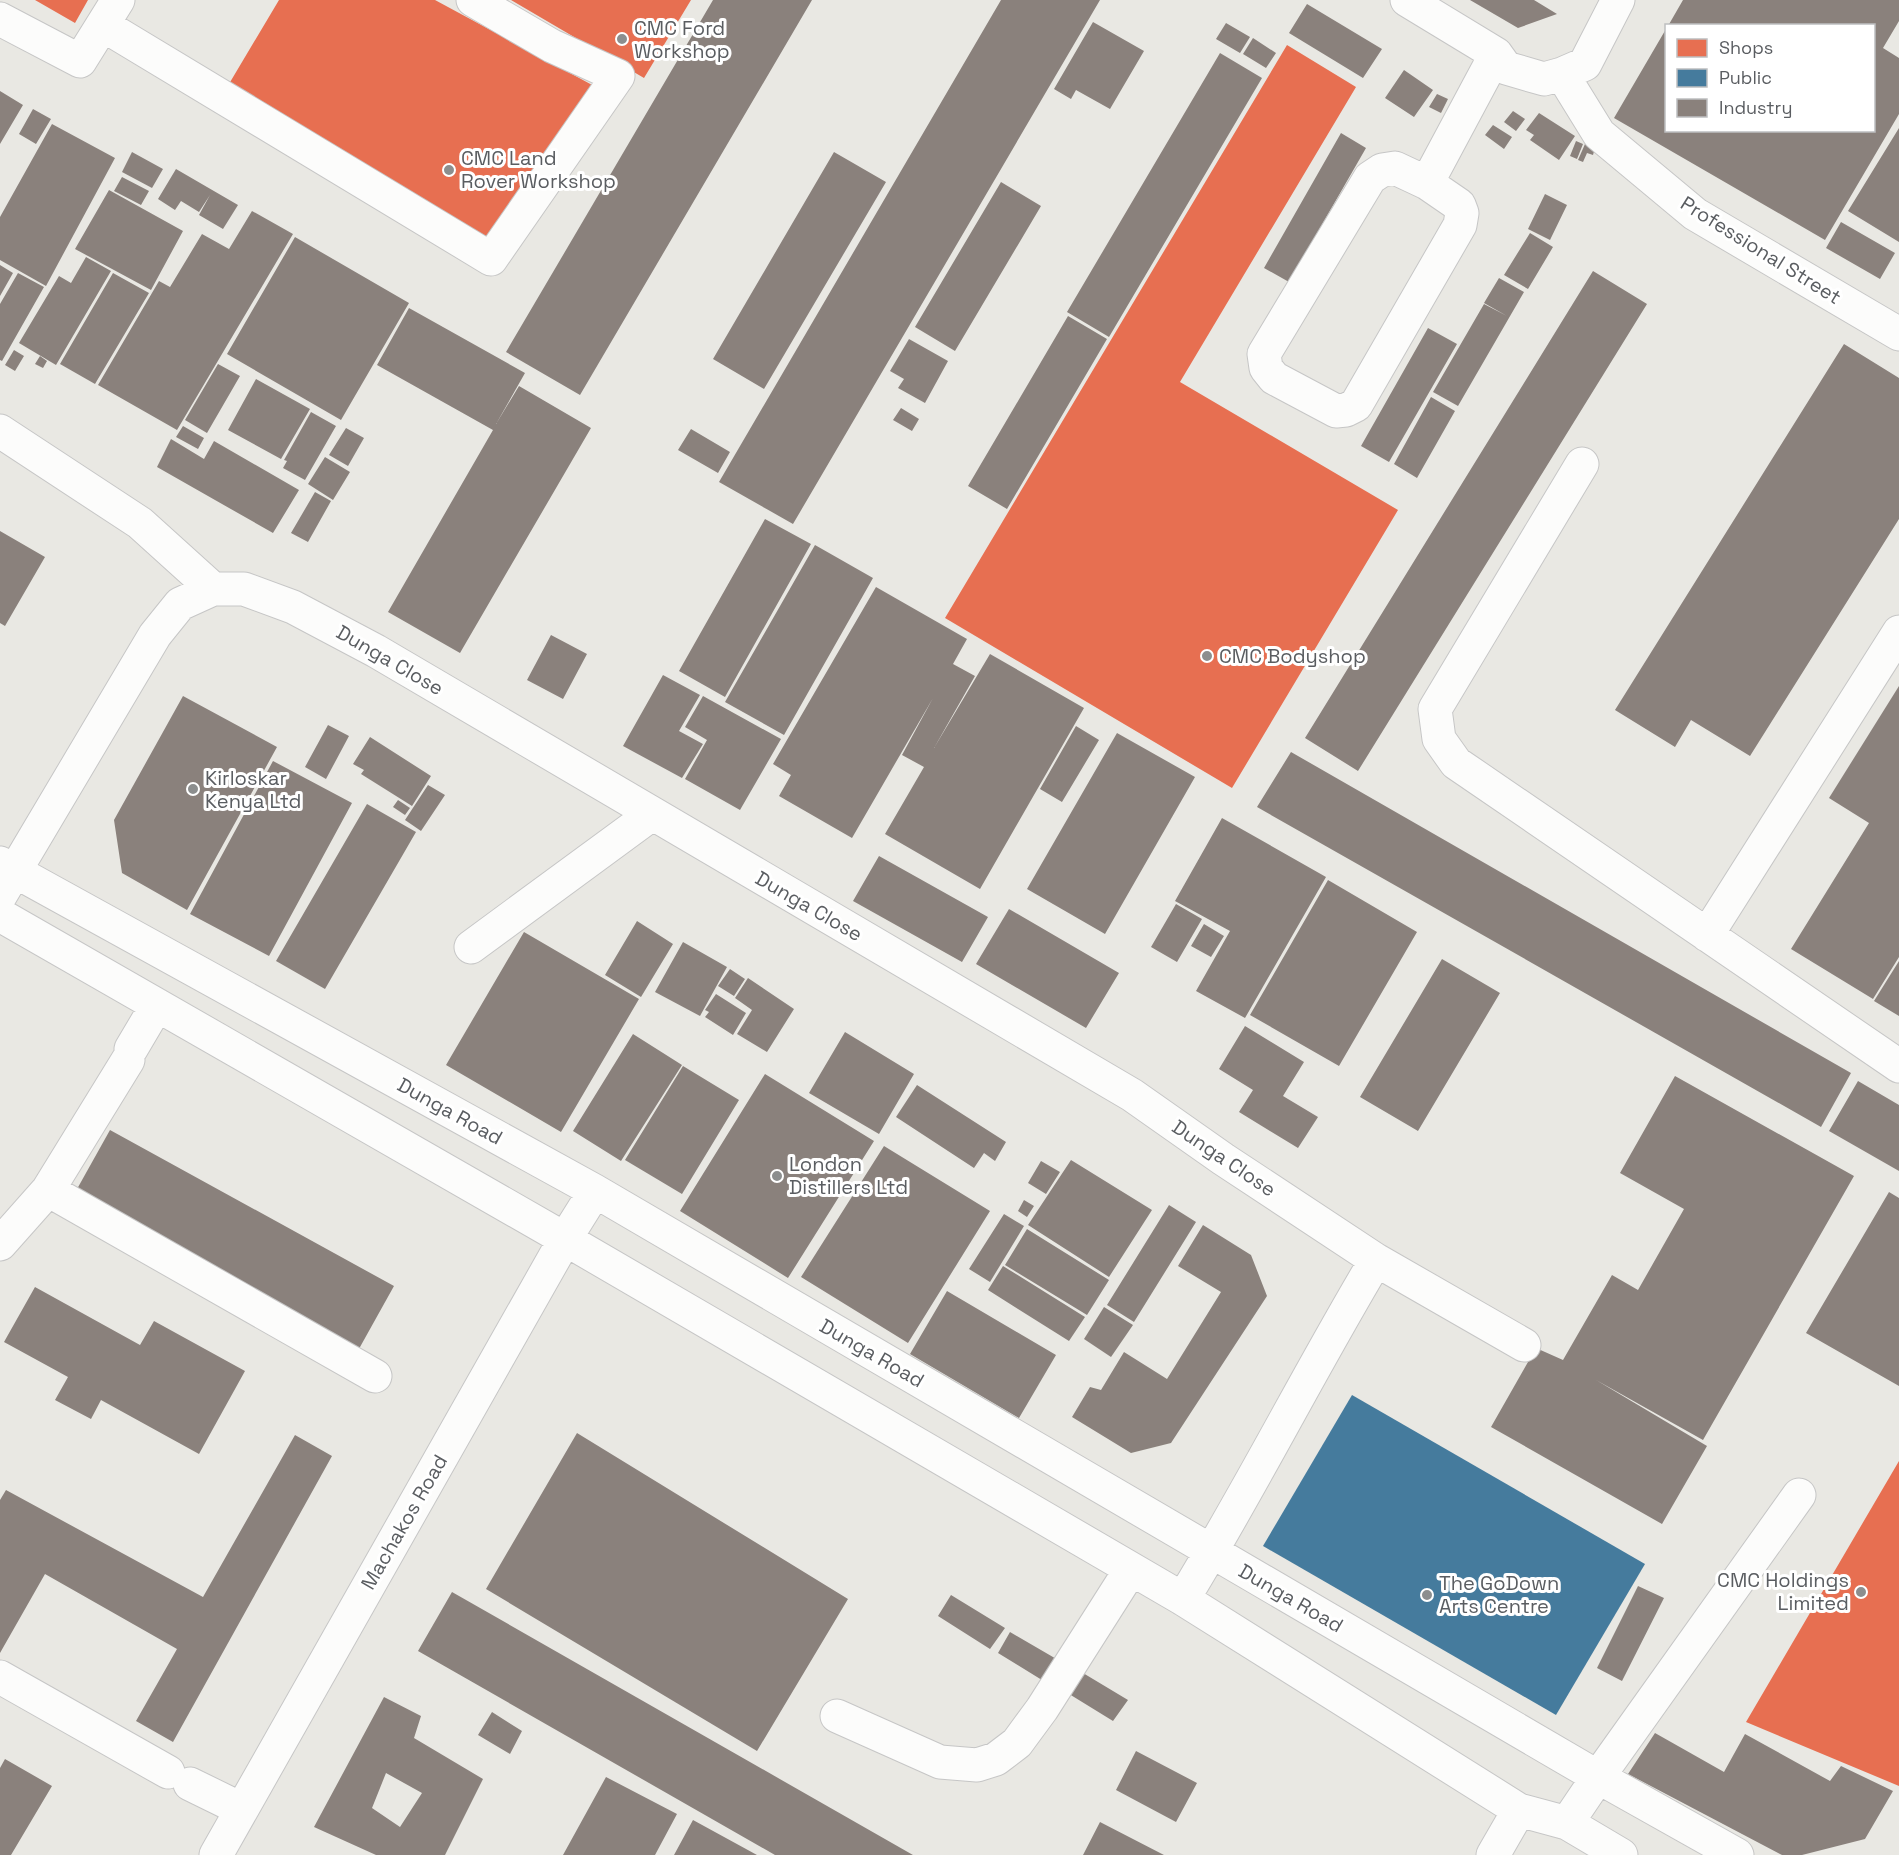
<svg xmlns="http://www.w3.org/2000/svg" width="1899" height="1855" font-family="'Space Grotesk',sans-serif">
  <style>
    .shops { fill: #e76f51 }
    .public { fill: #457b9d }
    .industry { fill: #8a817c; fill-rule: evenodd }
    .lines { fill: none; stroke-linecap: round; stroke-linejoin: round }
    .minor-casing { stroke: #c6c6c6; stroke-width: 35 }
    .minor { stroke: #fcfcfb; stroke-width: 33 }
    .poi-dot { fill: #8c8e8e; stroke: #fff; stroke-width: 2 }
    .labels { text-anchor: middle; stroke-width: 6; stroke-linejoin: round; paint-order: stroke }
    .poi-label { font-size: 20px; fill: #5a5d61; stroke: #fff; text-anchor: start }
    .street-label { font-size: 20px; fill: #5a5d61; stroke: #fff }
  </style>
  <rect width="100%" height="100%" fill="#e9e8e3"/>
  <!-- shops -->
  <path class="shops" d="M35 0H88L75 23Z
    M279 0H435L594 86 491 246 223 94Z
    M511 0H691L644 78Z
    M1287 45 1356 87 1180 382 1398 510 1232 788 945 618Z
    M1899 1461V1786L1746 1722Z"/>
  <!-- public -->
  <path class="public" d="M1352 1395 1645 1564 1556 1715 1263 1546Z"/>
  <!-- industry -->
  <path class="industry" d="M713 0H812L580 395 506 352Z
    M1001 0H1100L793 524 719 482Z
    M1470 0H1534L1557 14 1518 28Z
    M1683 0H1899V21L1883 48 1899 58V114L1825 240 1614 118 1666 29V130H1874V26H1668Z
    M1307 4 1382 49 1363 78 1289 33Z
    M1093 22 1144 51 1110 109 1076 90 1071 99 1054 89Z
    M1226 23 1250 37 1240 53 1216 39Z
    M1253 38 1276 53 1266 68 1243 54Z
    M1220 53 1262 78 1109 337 1067 312Z
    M1404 70 1433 90 1414 117 1385 98Z
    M0 91 23 105 0 144Z
    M1437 94 1448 99 1441 113 1429 107Z
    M33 109 51 119 36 144 19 134Z
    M1513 111 1525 119 1516 131 1504 122Z
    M1539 113 1575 136 1559 160 1530 140 1534 135 1526 130Z
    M52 124 115 158 46 286 0 260V217Z
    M1493 125 1512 137 1504 149 1485 135Z
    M1899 128V242L1848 211Z
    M1341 133 1366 148 1289 282 1264 268Z
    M1576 141 1583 144 1577 159 1570 156Z
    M1585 144 1595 148 1593 155 1587 153 1583 162 1578 160Z
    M132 152 163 169 152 188 122 172Z
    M834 152 886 182 764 389 713 359Z
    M176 169 238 205 223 229 199 215 210 195 199 212 181 201 175 210 158 199Z
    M122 177 149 191 141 205 114 191Z
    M1001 182 1041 206 955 351 915 327Z
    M109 190 183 231 151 290 75 249Z
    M1545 194 1567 205 1550 240 1528 229Z
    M252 211 293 234 177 430 98 385 159 281 170 287 202 234 229 249Z
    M1841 222 1895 253 1880 279 1826 248Z
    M1530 233 1553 247 1528 289 1504 275Z
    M295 237 409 303 341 420 227 354Z
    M86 257 111 271 56 365 19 343 59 276 71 283Z
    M0 265 13 273 0 296Z
    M1593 271 1647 304 1358 771 1305 738Z
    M18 273 44 287 2 361 0 360V304Z
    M113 273 149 293 95 384 60 364Z
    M1499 278 1524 292 1458 406 1433 392 1484 304 1507 316 1484 303Z
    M409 308 525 373 496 424 519 386 591 428 460 653 388 612 493 430 377 365Z
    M1068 316 1107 339 1007 509 968 486Z
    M1428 328 1457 344 1389 462 1361 446Z
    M909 339 948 361 925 403 898 388 904 379 890 371Z
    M1844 344 1899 378V519L1750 756 1691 720 1675 747 1615 710Z
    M14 350 24 356 15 371 5 365Z
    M40 356 47 361 43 368 35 364Z
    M218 364 240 376 207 433 185 420Z
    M256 379 310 409 281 459 228 430Z
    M1431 397 1455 411 1417 478 1394 464Z
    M901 408 919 419 912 431 893 420Z
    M311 412 336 426 305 480 283 468 287 461 284 460Z
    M183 426 204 438 198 449 176 437Z
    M346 428 364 438 348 466 329 455Z
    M691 429 730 452 718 473 678 450Z
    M171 439 204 459 214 441 299 490 273 533 157 467Z
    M325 457 350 472 333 500 308 484Z
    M315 492 331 501 308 542 291 533Z
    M765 519 811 544 725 697 679 671Z
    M0 531 45 557 5 626 0 623Z
    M815 545 873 578 784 735 725 702Z
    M876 587 967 639 953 664 975 676 934 748 990 654 1084 708 980 889 885 834 924 767 902 755 933 698 852 838 779 796 791 775 773 764Z
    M551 635 587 654 563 699 527 680Z
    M663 675 700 695 679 731 703 744 682 778 623 746Z
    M1899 686V957L1873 999 1791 949 1869 823 1829 798Z
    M183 696 277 747 187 910 122 873 114 820Z
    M703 696 781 739 740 810 685 779 707 740 685 727Z
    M328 725 349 736 326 779 305 767Z
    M1076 726 1099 740 1062 802 1040 789Z
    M1117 733 1195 777 1105 934 1027 889Z
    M370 737 431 776 412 806 361 774 364 770 353 764Z
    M1291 752 1851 1073 1821 1127 1257 807Z
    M273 761 352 803 269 956 190 914Z
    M428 785 445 795 421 831 405 820Z
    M398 800 410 808 405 815 393 807Z
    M367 804 416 832 325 989 276 961Z
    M1222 818 1326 877 1245 1018 1196 991 1230 931 1175 901Z
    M879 856 988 917 962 962 853 901Z
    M1328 880 1417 932 1339 1066 1250 1015Z
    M1176 904 1202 919 1177 962 1151 947Z
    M1009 909 1119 973 1086 1028 976 964Z
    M637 921 673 944 641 997 605 975Z
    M1204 924 1224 936 1211 957 1191 946Z
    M524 932 639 999 561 1132 446 1065Z
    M683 942 727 967 700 1016 655 992Z
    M1442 959 1500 993 1418 1131 1360 1097Z
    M1899 961V1016L1874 1001Z
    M730 969 745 979 734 996 718 986Z
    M748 978 794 1009 767 1052 737 1034 752 1010 735 998Z
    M716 994 746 1013 733 1035 705 1017 709 1012 705 1010Z
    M1245 1026 1304 1062 1283 1096 1318 1117 1298 1148 1239 1112 1253 1090 1219 1069Z
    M845 1032 914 1074 879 1134 809 1093Z
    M633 1034 682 1065 621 1161 573 1131Z
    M683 1066 739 1100 682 1194 625 1160Z
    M765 1074 874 1141 788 1278 680 1211Z
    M1675 1076 1854 1176 1703 1440 1596 1380 1707 1446 1662 1524 1491 1427 1536 1348 1563 1360 1612 1275 1638 1290 1684 1209 1620 1173Z
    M1858 1081 1899 1105V1171L1829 1131Z
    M917 1085 1006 1142 995 1161 984 1153 974 1168 896 1117Z
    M110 1130 394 1286 355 1356 72 1198Z
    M884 1146 990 1211 908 1343 801 1277Z
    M1071 1160 1152 1210 1109 1277 1028 1225Z
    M1041 1161 1060 1172 1046 1194 1028 1183Z
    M1889 1192 1899 1198V1386L1806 1333Z
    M1024 1200 1034 1206 1027 1217 1018 1211Z
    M1169 1205 1196 1222 1134 1322 1107 1305Z
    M1004 1214 1024 1226 990 1282 969 1269Z
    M1203 1225 1251 1255 1267 1296 1171 1443 1131 1453 1072 1417 1090 1387 1101 1390 1124 1352 1167 1379 1221 1292 1178 1266Z
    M1027 1229 1109 1280 1087 1315 1005 1265Z
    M1003 1266 1085 1317 1069 1341 988 1290Z
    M35 1287 140 1345 154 1321 245 1371 199 1454 101 1400 91 1419 55 1400 68 1377 4 1342Z
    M947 1291 1056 1355 1019 1418 910 1354Z
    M1104 1307 1133 1325 1111 1357 1084 1339Z
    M577 1433 848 1599 757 1751 486 1589Z
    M295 1435 332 1456 173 1742 136 1721 177 1649 45 1574 0 1653V1500L6 1490 203 1597Z
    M1638 1586 1664 1598 1622 1681 1597 1668Z
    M452 1592 913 1855H775L418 1651Z
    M951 1595 1005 1628 990 1649 938 1616Z
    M1010 1632 1065 1664 1050 1685 998 1653Z
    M1073 1667 1128 1700 1113 1721 1061 1689Z
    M384 1697 421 1716 414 1738 483 1779 445 1855H376L314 1827ZM386 1773 422 1793 400 1827 372 1808Z
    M492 1712 522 1731 510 1754 478 1735Z
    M1655 1733 1724 1772 1745 1734 1830 1781 1841 1766 1893 1791 1865 1839 1802 1855H1782L1628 1774Z
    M1136 1751 1197 1783 1176 1822 1116 1790Z
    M5 1759 52 1786 11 1855H0V1768Z
    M606 1777 677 1814 655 1855H563Z
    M693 1820 757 1855H674Z
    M1100 1822 1164 1855H1083Z"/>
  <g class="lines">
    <!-- minor casing -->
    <g class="minor-casing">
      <path id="minor" d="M1407 0 1496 54 1506 68 1544 79 1562 74 1585 64 1618 0
        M0 19 80 61 118 0
        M103 25 491 259 618 76 552 46 473 0
        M1562 74 1599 134 1695 214 1899 334
        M1427 183 1459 205 1462 213 1460 225 1356 405 1346 410 1336 411 1274 378 1266 368 1264 354 1370 178 1382 170 1395 168 1427 183 1496 54
        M0 431 140 523 213 589
        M1582 464 1435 709 1439 739 1456 763 1899 1066
        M0 863 595 1191 1598 1777 1737 1855
        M0 896 155 635 180 604 213 589H244L293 607 376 651 1132 1095 1223 1159 1376 1260C1309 1372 1251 1488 1183 1599
        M0 915 565 1239 1183 1599 1519 1810 1567 1823 1621 1855
        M1707 935 1899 632
        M471 947 652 814
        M131 1049 157 1005
        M48 1190 375 1376
        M0 1244 48 1190 128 1060
        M1376 1260 1524 1345
        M0 1677 168 1772
        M837 1716 940 1762 977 1765 996 1759 1017 1743 1042 1709 1131 1569
        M190 1784 241 1809
        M1567 1823 1598 1777 1799 1495
        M216 1855 565 1239 595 1191
        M1493 1855 1519 1810"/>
    </g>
    <!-- minor -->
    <use href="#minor" class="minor"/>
  </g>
  <!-- markers -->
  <g class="poi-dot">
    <circle cx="622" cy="39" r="6"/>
    <circle cx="449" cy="170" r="6"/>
    <circle cx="1207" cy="656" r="6"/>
    <circle cx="193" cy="789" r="6"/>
    <circle cx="777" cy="1176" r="6"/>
    <circle cx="1861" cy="1592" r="6"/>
    <circle cx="1427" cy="1595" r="6"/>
  </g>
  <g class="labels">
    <!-- poi labels -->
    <g class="poi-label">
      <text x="634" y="35">CMC Ford<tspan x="634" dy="23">Workshop</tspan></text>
      <text x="461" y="165">CMC Land<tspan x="461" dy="23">Rover Workshop</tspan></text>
      <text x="1219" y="663">CMC Bodyshop</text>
      <text x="205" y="785">Kirloskar<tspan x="205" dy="23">Kenya Ltd</tspan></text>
      <text x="789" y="1171">London<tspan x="789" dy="23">Distillers Ltd</tspan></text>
      <text x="1849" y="1587" text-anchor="end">CMC Holdings<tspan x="1849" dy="23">Limited</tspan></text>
      <text x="1439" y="1590">The GoDown<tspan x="1439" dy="23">Arts Centre</tspan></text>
    </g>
    <!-- street labels -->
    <g class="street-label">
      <text transform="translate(1761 250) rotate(32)" y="7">Professional Street</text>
      <text transform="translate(390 660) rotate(30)" y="7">Dunga Close</text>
      <text transform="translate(809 906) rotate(30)" y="7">Dunga Close</text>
      <text transform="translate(450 1111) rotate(29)" y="7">Dunga Road</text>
      <text transform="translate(1224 1158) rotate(34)" y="7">Dunga Close</text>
      <text transform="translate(872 1353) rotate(30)" y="7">Dunga Road</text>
      <text transform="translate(404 1522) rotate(-60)" y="7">Machakos Road</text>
      <text transform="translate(1291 1598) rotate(30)" y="7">Dunga Road</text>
    </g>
  </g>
  <!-- legend -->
  <rect x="1665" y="24" width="210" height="108" fill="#ffffff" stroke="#bdbec0" stroke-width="1.5"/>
  <rect x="1677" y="39" width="30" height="18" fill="#e76f51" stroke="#bdbec0" stroke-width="1.5"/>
  <text x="1719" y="54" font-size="18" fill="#5a5d61">Shops</text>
  <rect x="1677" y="69" width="30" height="18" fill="#457b9d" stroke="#bdbec0" stroke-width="1.5"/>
  <text x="1719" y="84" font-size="18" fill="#5a5d61">Public</text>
  <rect x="1677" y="99" width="30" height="18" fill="#8a817c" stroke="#bdbec0" stroke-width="1.5"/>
  <text x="1719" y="114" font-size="18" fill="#5a5d61">Industry</text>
</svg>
